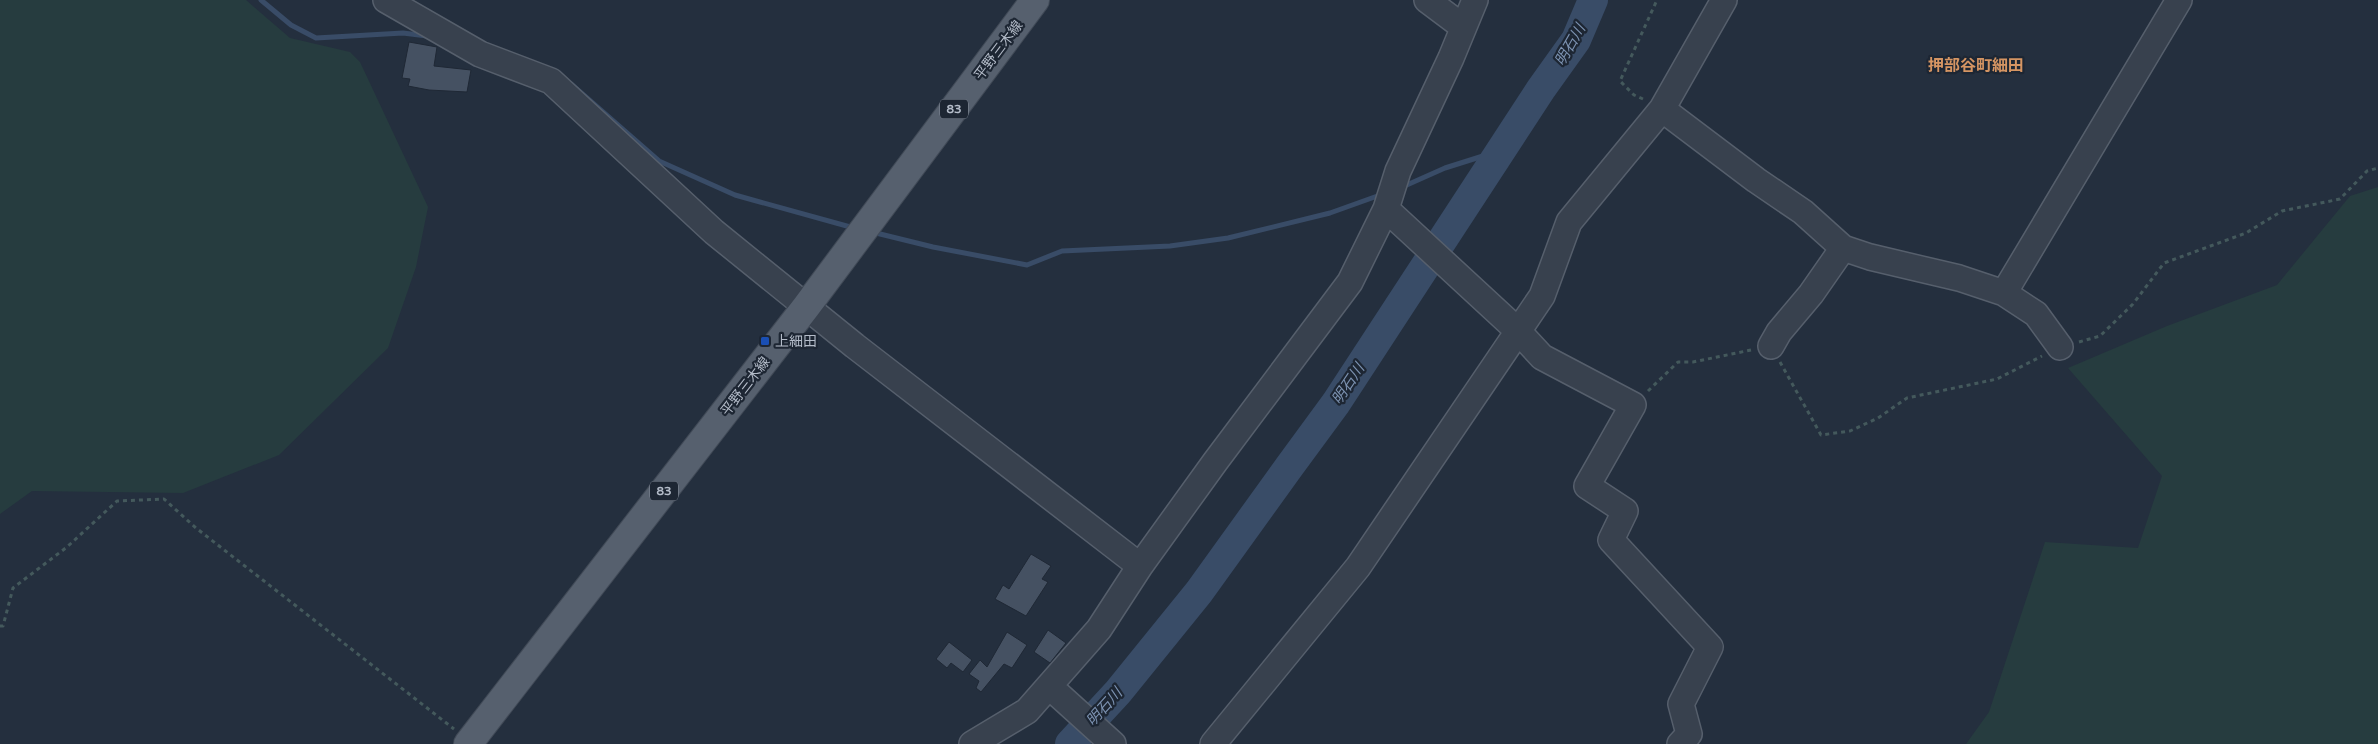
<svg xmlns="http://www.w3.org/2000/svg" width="2378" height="744" font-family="'Varela Round','Noto Sans JP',sans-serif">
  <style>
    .green { fill: #263c3f }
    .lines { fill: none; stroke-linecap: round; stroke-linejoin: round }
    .stream { stroke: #394c67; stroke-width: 5 }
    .river { stroke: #394c67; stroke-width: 30 }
    .building { fill: #455162; stroke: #1f2835 }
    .minor-casing { stroke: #565f6c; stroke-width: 28 }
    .major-casing { stroke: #414a57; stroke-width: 30 }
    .path { stroke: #44595c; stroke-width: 3; stroke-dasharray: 4 4; stroke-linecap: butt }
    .minor { stroke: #38414e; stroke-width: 25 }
    .major { stroke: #56606e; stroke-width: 28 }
    .transit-dot { fill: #1a4fb4; stroke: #1d2633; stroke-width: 2 }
    .labels { text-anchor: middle; stroke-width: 4.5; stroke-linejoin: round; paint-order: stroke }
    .shield { fill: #1d2633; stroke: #878f9c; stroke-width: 1 }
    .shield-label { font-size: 12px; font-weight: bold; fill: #b4bcc9 }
    .street-label { font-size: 14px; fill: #b4bcc9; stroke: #1d2633 }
    .poi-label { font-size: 14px; fill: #b4bcc9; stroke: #1d2633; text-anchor: start }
    .water-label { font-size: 15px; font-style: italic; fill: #7c92b1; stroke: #1d2633 }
    .quarter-label { font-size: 16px; font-weight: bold; fill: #d59563; stroke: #1d2633 }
  </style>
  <rect width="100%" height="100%" fill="#242f3e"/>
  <!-- green -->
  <path class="green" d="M0 0H246L290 38 350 52 360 62 428 207 416 267 388 348 279 455 183 493 32 491 0 514Z
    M2378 187V744H1966L1989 712 2045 542 2138 548 2162 476 2068 368 2167 326 2277 285 2350 196Z"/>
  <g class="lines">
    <!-- stream -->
    <path class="stream" d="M261 0 291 25 316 38 403 33 427 36
      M571 84 659 161 735 195 854 228
      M1400 188 1445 168 1502 150
      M872 232 933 247 1027 265 1062 251 1170 246 1228 238 1330 213 1383 194"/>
    <!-- river -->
    <path class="river" d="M1070 744 1118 692 1199 592 1289 467 1336 403 1541 89 1576 40 1593 0"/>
  </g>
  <!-- building -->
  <path class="building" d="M409 42 437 47 434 66 471 70 467 92 429 90 408 86 410 79 402 78Z
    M1031 554 1051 566 1042 579 1048 582 1026 616 995 599 1003 585 1009 589Z
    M1048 630 1066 643 1050 663 1034 652Z
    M1007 632 1027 645 1012 668 1004 664 981 692 976 688 979 681 969 674 980 660 987 667Z
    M949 642 972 660 963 672 951 663 947 668 936 659Z"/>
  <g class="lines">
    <!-- minor casing -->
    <g class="minor-casing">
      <path id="minor" d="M386 0 480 54 551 81 714 232 855 346 1140 566
        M1427 0 1463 27
        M1662 109 1756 180 1803 212 1843 248 1870 257 1959 278 2004 293
        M1386 209 1517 330 1542 357 1633 405 1587 486 1625 511 1611 540 1710 647 1681 704 1689 734 1680 744
        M1771 346 1779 332 1811 294 1843 248
        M2060 347 2036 314 2004 293 2179 0
        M1050 687 1113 744
        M972 744 1027 711 1099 629 1140 566 1215 462 1350 282 1386 209 1398 171 1451 58 1475 0
        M1213 744 1358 567 1542 296 1569 222 1662 109 1724 0"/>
    </g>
    <!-- major casing -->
    <g class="major-casing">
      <path id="major" d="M468 744 806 307 1035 0"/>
    </g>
    <!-- path -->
    <path class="path" d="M1643 99 1634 95 1620 81 1657 0
      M2079 342 2100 336 2133 304 2164 263 2246 233 2282 211 2340 199 2367 171 2378 168
      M1780 362 1821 435 1850 431 1878 418 1907 398 1997 379 2042 356
      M1648 391 1678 362H1693L1751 350
      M0 626H3L13 588 67 547 117 501 164 499 196 528 454 729"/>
    <!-- minor -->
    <use href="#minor" class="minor"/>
    <!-- major -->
    <use href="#major" class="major"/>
  </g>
  <!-- markers -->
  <rect class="transit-dot" x="760" y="336" width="10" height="10" rx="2.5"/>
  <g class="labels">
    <!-- shield labels -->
    <g class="shield">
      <rect x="940" y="99.5" width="28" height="19" rx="4"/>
      <rect x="650" y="481.5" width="28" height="19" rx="4"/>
    </g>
    <g class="shield-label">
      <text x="954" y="113">83</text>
      <text x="664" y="495">83</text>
    </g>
    <!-- street labels -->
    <g class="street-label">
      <text transform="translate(998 50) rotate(-53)" y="5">平野三木線</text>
      <text transform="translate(745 386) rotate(-52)" y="5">平野三木線</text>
    </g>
    <!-- poi labels -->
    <g class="poi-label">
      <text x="775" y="346">上細田</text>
    </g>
    <!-- water labels -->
    <g class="water-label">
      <text transform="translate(1570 45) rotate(-60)" y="5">明石川</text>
      <text transform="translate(1348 384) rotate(-56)" y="5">明石川</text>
      <text transform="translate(1104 707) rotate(-48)" y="5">明石川</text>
    </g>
    <!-- quarter labels -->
    <g class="quarter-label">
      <text x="1976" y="71">押部谷町細田</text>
    </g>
  </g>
</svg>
